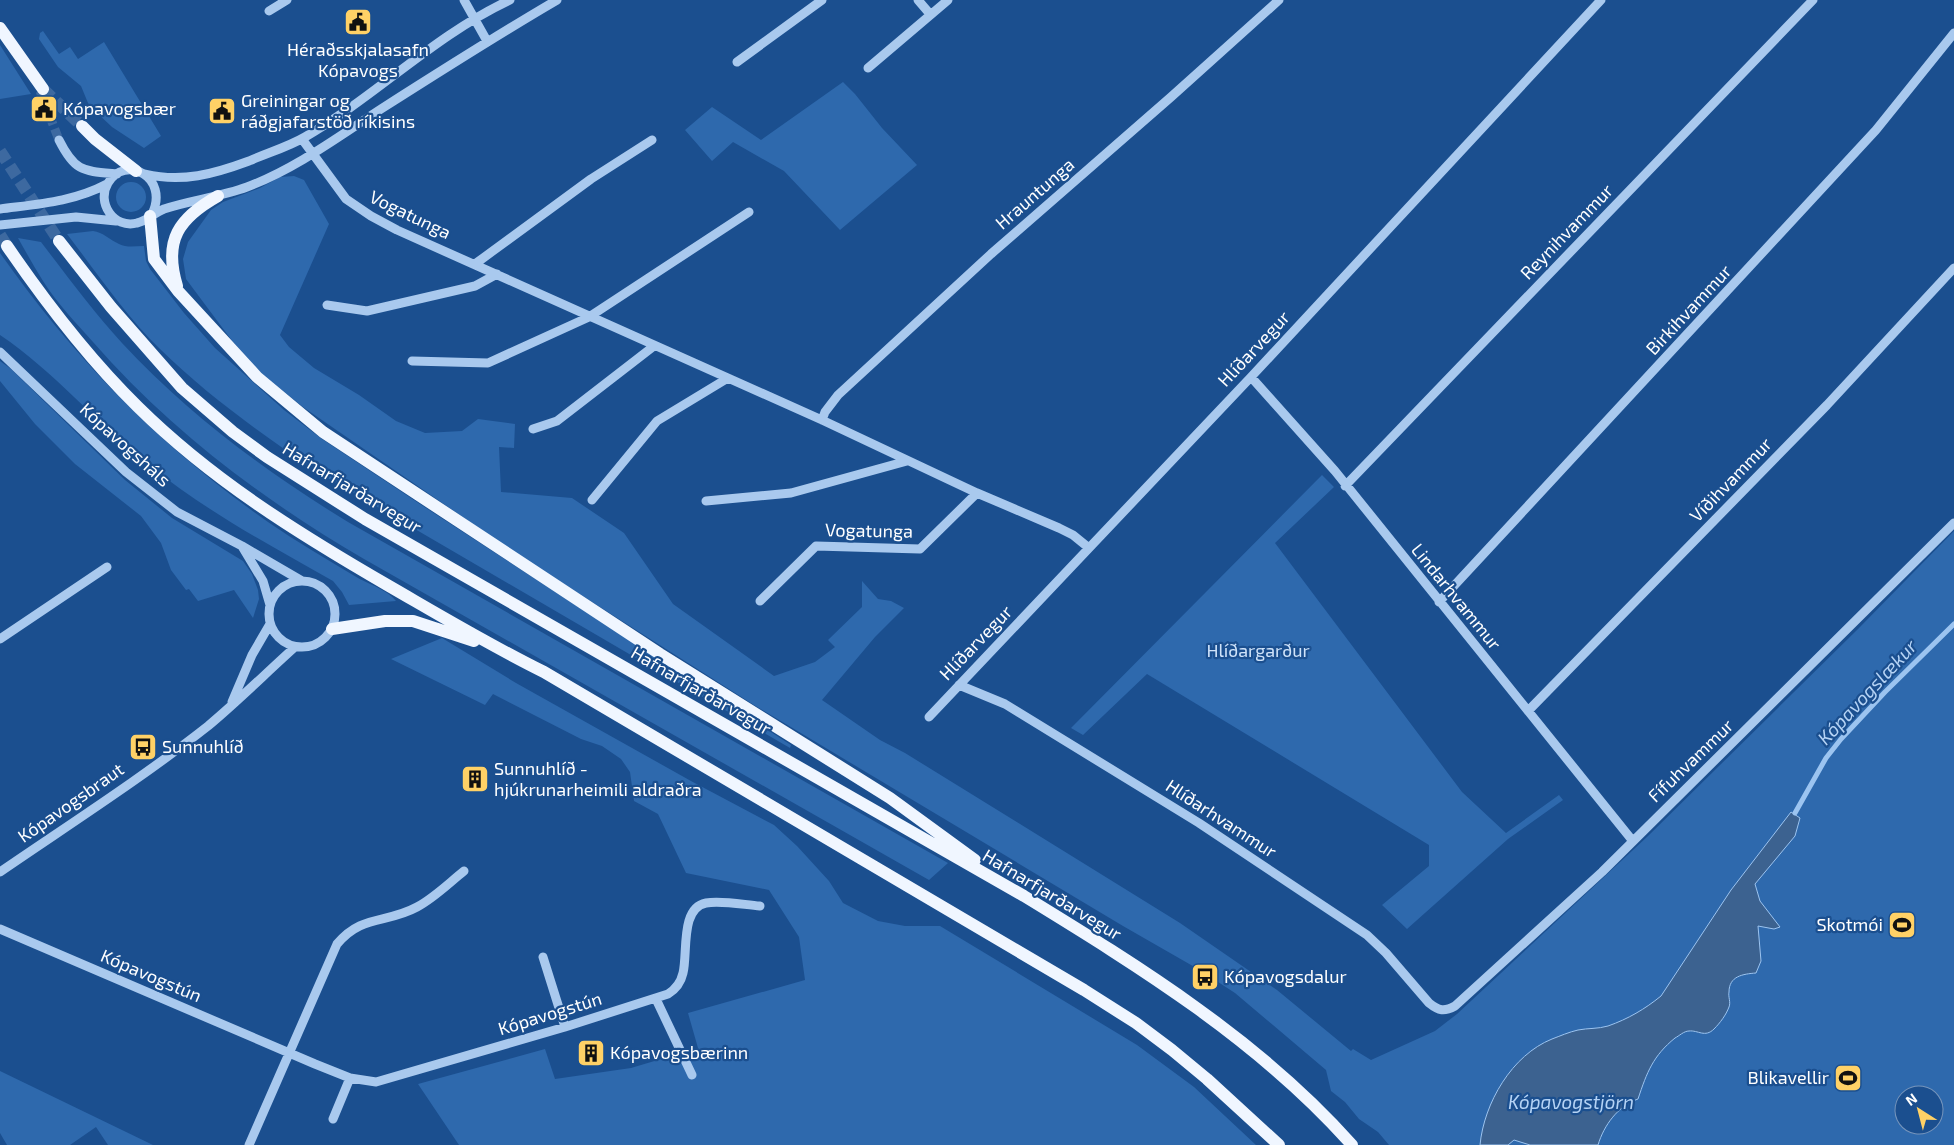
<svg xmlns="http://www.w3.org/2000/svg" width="1954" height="1145" font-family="'Exo 2',sans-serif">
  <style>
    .green { fill: #2e69ad; fill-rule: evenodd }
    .water { fill: #3c6290; stroke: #9cc4f0 }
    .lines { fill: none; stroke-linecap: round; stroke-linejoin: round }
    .stream { stroke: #9cc4f0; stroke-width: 5 }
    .minor-tunnel { stroke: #3d69a0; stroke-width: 9; stroke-dasharray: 9 4.5; stroke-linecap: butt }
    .major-tunnel { stroke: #3d69a0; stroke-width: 12; stroke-dasharray: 12 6; stroke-linecap: butt }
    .minor { stroke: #a9c9ee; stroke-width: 9 }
    .major { stroke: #f0f6ff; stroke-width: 12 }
    .labels { text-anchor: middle; stroke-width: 4.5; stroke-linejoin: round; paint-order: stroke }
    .poi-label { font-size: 18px; fill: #fff; stroke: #1b4f8f; text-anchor: start }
    .street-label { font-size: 18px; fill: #fff; stroke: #1b4f8f }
    .park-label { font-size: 18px; fill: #cfe3fa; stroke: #1b4f8f }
    .water-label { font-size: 19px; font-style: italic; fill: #b5d3f5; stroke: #1b4f8f }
  </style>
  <rect width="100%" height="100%" fill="#1b4f8f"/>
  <!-- green -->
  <path class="green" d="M43 31 59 54 70 47 78 59 104 42 161 136 144 148 112 127 95 111 88 103 81 86 58 67 39 39 40 33Z
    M0 45 31 94 0 99Z
    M843 82 855 94 882 128 917 165 840 230 784 171 733 142 712 161 685 130 712 107 761 140Z
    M294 176 304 180 329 224 280 335 289 347 314 368 359 395 396 421 425 433 462 431 478 419 515 424 514 448 499 447 501 492 572 498 624 533 673 604 774 676 815 662 835 647 828 640 862 607V581L878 599 891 601 904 608 875 637 822 700 880 740 905 753 1180 923 1277 990 1351 1051 1353 1049 1371 1060 1435 1031 1457 1014 1648 836 1858 629 1954 531V1145H1389L1378 1132 1359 1119 1345 1102 1331 1091 1326 1070 1235 993 1198 969 1123 926 754 705 512 551 303 407 263 375 233 342 186 279 183 259 188 242 211 210 223 202 260 188 280 177ZM1904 1095H1934V1125H1904Z
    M116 197a15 15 0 1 1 30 0a15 15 0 1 1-30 0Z
    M93 231C103 232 110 240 119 244 127 248 135 246 144 246L146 261 150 269 184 313 215 348 284 410 322 439 426 508 791 745 790 748 319 473C263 435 208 396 160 349 125 315 97 273 67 234Z
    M18 238 41 242C67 276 93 311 122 343 188 414 266 472 348 522L948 863 929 880 364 559C263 500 171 431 93 342 76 323 57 303 43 281 34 267 26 252 18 238Z
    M0 253C76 361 160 446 268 522 297 542 328 560 358 578 369 584 389 591 396 601L349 605 342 592 333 581C269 545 206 511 149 465 97 424 55 372 0 335Z
    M0 361 11 369 125 480 172 518 243 561 252 574 258 590 259 599 253 618 234 590 198 601 189 589 186 590 171 570 161 543 141 516 75 464 35 424 0 381Z
    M1322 475 1334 487 1275 543 1462 792 1506 833 1559 795 1563 800 1508 839 1407 929 1382 905 1429 866V845L1147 674 1083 735 1071 728Z
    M442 638 516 683 691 781 774 825 797 846 829 881 843 903 878 921 905 926H940L1137 1045 1194 1087 1256 1145H459L418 1084 545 1049 555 1079 631 1068 698 1048 688 1013 805 980 799 937 769 890 686 873 658 814 634 801 630 772 621 759 602 746 581 739 493 694 485 705 391 659Z
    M0 1071 153 1145H108L96 1127 70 1145H7L0 1133Z"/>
  <!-- water -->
  <path class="water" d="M1791 812 1800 818 1795 836 1755 884 1760 901 1780 927 1774 929 1758 926 1761 961 1756 973C1743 974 1729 976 1729 992 1728 997 1731 1002 1729 1007 1726 1015 1720 1023 1714 1029 1705 1038 1698 1030 1689 1031 1684 1031 1679 1036 1675 1038 1653 1056 1647 1072 1638 1099 1618 1106 1604 1125 1598 1145H1530L1514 1140 1508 1145H1480C1484 1103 1512 1055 1552 1039 1560 1036 1569 1032 1578 1030 1588 1028 1598 1029 1608 1026 1628 1019 1645 1009 1661 996L1731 890Z"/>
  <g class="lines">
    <!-- stream -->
    <path class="stream" d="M1795 813 1826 758 1841 739 1885 692 1954 624"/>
    <!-- minor-tunnel -->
    <path class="minor-tunnel" d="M40 91 59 140"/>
    <!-- major-tunnel -->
    <path class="major-tunnel" d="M43 89 82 126
      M0 151 59 241
      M0 235 7 246"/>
    <!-- minor -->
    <path class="minor" d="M464 0 487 41
      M918 0 930 14
      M269 11 287 0
      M737 62 822 0
      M868 68 948 0
      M302 139 346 199 371 216 397 230 822 420 977 493 1059 528 1073 535 1089 548
      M59 140C75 172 83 171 117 174
      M145 174C182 183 214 174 249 161 267 153 288 147 305 137 376 96 435 35 510 0
      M0 209C38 204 73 202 107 184
      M152 214C170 177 125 154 108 183 96 203 114 229 137 223 147 221 154 213 164 209 191 200 220 197 247 187 295 169 338 137 381 109 439 72 497 35 557 0
      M0 225 76 217 116 221
      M475 264 591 179 652 140
      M327 305 367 311 475 286 497 274
      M0 352 126 472 177 512 242 546 302 581
      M412 361 488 363 589 317 749 212
      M1251 377 1335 471 1632 840
      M822 420 825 412 838 395 991 254 1171 97 1279 0
      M533 429 557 421 654 346
      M1345 486 1813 0
      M592 500 657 421 728 378
      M706 501 791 493 907 461
      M243 548 263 581 270 605
      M269 614a33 33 0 1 1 66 0a33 33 0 1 1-66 0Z
      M760 601 816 546 920 549 977 493
      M1439 602 1876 130 1954 33
      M0 639 107 567
      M959 685 1005 704 1199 823 1367 935 1386 953 1429 1003C1439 1011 1444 1012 1455 1006L1602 872 1954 523
      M232 702 252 655 270 624
      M1528 711 1827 405 1954 268
      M929 717 1251 377 1601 0
      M0 872C70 824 142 778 208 726 238 701 266 673 295 647
      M0 929 315 1064 350 1078 376 1082 565 1027 668 994C676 989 681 982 683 973 688 953 680 908 706 903 721 900 745 905 760 906
      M543 957 565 1027
      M656 999 692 1075
      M333 1119 350 1078
      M249 1145 337 944C362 914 386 924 417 907 434 898 449 883 464 871"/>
    <!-- major -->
    <path class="major" d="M0 28 43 89
      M82 126 95 139 136 171
      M150 216 154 259 178 291 257 377 323 432 660 654 890 798 975 860
      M59 241 111 307 182 388 233 432 267 457 365 519 1024 896C1140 967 1261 1042 1352 1145
      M7 246C46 303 88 358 138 407 212 480 299 534 389 586 441 616 491 646 544 672L1084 990 1136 1023 1172 1050 1207 1079 1279 1145
      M177 286C163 240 179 218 218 196
      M332 629 385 621H413L474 641"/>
  </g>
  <!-- icons -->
  <defs>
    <g id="civic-square" transform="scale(1.4375)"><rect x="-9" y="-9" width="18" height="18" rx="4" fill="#ffd166" stroke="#1b4f8f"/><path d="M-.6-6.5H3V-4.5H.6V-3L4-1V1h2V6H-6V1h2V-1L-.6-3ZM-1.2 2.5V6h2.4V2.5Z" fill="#111"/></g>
    <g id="bus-square" transform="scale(1.4375)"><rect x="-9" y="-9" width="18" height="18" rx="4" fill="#ffd166" stroke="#1b4f8f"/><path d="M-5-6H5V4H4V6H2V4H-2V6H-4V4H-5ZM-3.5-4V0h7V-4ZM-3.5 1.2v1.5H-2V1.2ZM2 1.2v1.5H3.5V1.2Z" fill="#111"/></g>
    <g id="building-square" transform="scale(1.4375)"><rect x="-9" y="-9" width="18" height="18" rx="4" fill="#ffd166" stroke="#1b4f8f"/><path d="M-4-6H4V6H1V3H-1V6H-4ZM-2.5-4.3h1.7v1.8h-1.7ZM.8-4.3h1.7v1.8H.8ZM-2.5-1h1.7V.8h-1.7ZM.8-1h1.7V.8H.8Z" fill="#111"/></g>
    <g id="stadium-square" transform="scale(1.4375)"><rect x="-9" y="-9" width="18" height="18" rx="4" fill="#ffd166" stroke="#1b4f8f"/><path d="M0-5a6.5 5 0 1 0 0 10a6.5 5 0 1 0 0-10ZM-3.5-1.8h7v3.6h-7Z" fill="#111"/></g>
  </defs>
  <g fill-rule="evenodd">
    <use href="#civic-square" x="358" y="22"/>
    <use href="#civic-square" x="44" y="109"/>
    <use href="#civic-square" x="222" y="111"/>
    <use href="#bus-square" x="143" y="747"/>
    <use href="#building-square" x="475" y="779"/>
    <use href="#stadium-square" x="1902" y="925"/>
    <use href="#bus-square" x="1205" y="977"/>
    <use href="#building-square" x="591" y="1053"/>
    <use href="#stadium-square" x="1848" y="1078"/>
  </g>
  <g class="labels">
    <!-- poi labels -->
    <g class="poi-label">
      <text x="358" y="56" text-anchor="middle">Héraðsskjalasafn<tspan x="358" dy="21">Kópavogs</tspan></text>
      <text x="241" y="107">Greiningar og<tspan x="241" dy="21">ráðgjafarstöð ríkisins</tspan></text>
      <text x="63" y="115">Kópavogsbær</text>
      <text x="162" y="753">Sunnuhlíð</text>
      <text x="494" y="775">Sunnuhlíð -<tspan x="494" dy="21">hjúkrunarheimili aldraðra</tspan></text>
      <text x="1883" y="931" text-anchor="end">Skotmói</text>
      <text x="1224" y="983">Kópavogsdalur</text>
      <text x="610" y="1059">Kópavogsbærinn</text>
      <text x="1829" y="1084" text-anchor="end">Blikavellir</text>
    </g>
    <!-- street labels -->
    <g class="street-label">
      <text transform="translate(1035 194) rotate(-41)" y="6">Hrauntunga</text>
      <text transform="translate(410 215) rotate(26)" y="6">Vogatunga</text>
      <text transform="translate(1567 232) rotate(-46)" y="6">Reynihvammur</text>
      <text transform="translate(1689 310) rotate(-47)" y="6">Birkihvammur</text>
      <text transform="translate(1254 349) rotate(-47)" y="6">Hlíðarvegur</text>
      <text transform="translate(125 445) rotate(42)" y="6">Kópavogsháls</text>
      <text transform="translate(1731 480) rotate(-46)" y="6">Víðihvammur</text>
      <text transform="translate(352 488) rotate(31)" y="6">Hafnarfjarðarvegur</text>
      <text transform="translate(869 531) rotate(1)" y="6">Vogatunga</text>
      <text transform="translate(1456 597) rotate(51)" y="6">Lindarhvammur</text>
      <text transform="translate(976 643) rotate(-46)" y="6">Hlíðarvegur</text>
      <text transform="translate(701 691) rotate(30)" y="6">Hafnarfjarðarvegur</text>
      <text transform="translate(1691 761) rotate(-44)" y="6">Fífuhvammur</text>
      <text transform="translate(71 803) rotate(-35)" y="6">Kópavogsbraut</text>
      <text transform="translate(1221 819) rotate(33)" y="6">Hlíðarhvammur</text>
      <text transform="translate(1052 895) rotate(31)" y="6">Hafnarfjarðarvegur</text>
      <text transform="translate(151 976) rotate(23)" y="6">Kópavogstún</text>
      <text transform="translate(550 1014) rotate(-17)" y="6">Kópavogstún</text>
    </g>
    <!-- park labels -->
    <g class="park-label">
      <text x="1258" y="657">Hlíðargarður</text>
    </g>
    <!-- water labels -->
    <g class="water-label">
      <text transform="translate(1867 692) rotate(-47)" y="7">Kópavogslækur</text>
      <text x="1571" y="1109">Kópavogstjörn</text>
    </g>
  </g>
  <!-- north arrow -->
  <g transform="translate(1919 1110) rotate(324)"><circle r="24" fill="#1b4f8f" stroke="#7695bc"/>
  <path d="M0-4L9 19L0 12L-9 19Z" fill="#ffd166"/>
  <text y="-8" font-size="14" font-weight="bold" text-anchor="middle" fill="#ffffff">N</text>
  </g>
</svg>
